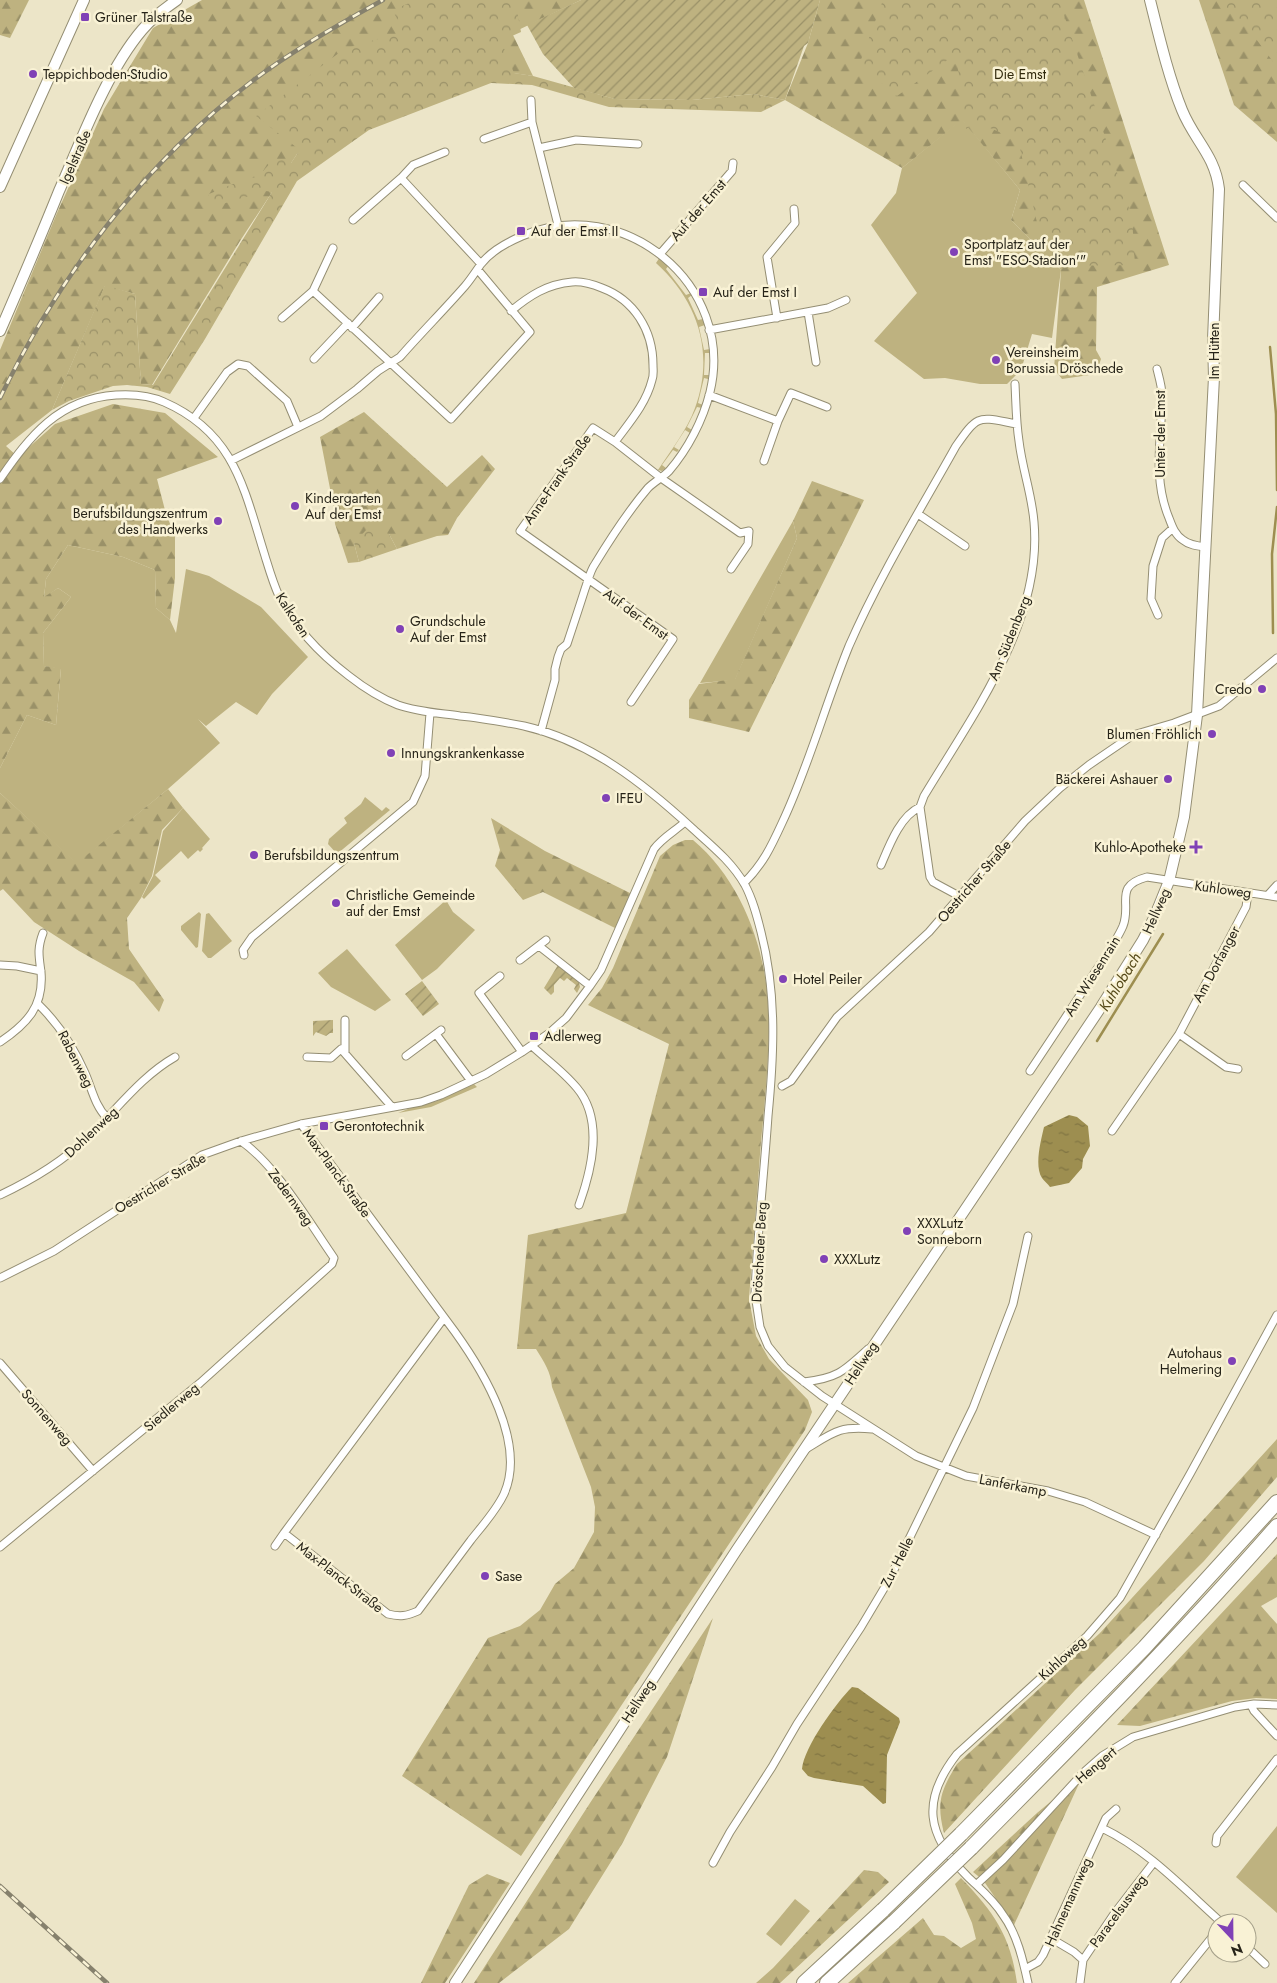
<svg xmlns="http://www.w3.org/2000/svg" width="1277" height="1983" font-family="Jost,sans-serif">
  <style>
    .grass { fill: #beb280 }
    .forest { fill: url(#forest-firs) }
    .park { fill: url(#park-crowns) }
    .garden { fill: url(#garden-furrows) }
    .water { fill: url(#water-ripples) }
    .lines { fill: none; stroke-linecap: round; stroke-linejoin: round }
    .stream { stroke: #9d8e50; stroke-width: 2.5 }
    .street-casing { stroke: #948e73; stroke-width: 9 }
    .secondary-casing { stroke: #948e73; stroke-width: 12 }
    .highway-casing { stroke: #948e73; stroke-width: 16 }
    .street { stroke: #fff; stroke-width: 7 }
    .secondary { stroke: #fff; stroke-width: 10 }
    .highway { stroke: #fff; stroke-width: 14 }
    .rail-casing { stroke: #86816d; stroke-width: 4.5 }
    .rail { stroke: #f9f2d5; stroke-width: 2.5; stroke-dasharray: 8; stroke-linecap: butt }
    .highway-bridge-casing { stroke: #948e73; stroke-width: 16; stroke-linecap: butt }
    .highway-bridge { stroke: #fff; stroke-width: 14 }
    .poi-dot { fill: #8041b6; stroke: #f9f2d5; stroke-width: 2 }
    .labels { text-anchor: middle; stroke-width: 5; stroke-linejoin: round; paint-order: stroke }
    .poi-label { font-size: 14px; fill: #272419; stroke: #f9f2d5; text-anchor: start }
    .park-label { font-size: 14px; fill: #312a0d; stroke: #f9f2d5 }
    .street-label { font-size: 14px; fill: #272419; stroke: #f9f2d5 }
    .water-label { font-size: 15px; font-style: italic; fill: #564a1a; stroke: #f9f2d5 }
  </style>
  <defs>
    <pattern id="forest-firs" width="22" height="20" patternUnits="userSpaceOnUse" patternTransform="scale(1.25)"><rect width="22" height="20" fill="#beb280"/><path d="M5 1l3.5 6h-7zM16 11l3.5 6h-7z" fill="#9a9168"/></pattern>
    <pattern id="park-crowns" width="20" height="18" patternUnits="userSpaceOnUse" patternTransform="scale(1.25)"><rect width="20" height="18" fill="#beb280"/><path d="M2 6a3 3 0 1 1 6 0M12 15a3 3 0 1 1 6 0" fill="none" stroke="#9a9168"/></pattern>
    <pattern id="garden-furrows" width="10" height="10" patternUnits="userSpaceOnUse" patternTransform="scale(1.25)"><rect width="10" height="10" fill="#beb280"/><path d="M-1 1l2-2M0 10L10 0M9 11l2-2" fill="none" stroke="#9a9168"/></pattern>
    <pattern id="water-ripples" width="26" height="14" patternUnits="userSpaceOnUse" patternTransform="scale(1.25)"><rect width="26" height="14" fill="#9d8e50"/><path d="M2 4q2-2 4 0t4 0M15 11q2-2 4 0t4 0" fill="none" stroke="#807442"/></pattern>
  </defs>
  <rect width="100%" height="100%" fill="#ece5c8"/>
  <!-- grass -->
  <path class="grass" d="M962 119 1020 190 1011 220 1061 270 1052 338 1032 334 1021 370 1007 384H980L945 378 924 379 874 341 917 293 871 225 896 193 902 168Z
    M660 257 669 265 666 269 686 295 691 293 692 295 688 298 698 320 703 319 705 325 699 327 704 350 710 349V353H705L704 375H709L708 379 704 378 698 403 703 405 702 408 697 407 687 427 692 430 690 433 685 430 674 447 679 450 677 452 673 450 662 465 666 468 662 471 658 470C671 450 687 430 695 408 715 353 698 301 656 263Z
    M793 521 797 538 735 680 700 683Z
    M68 545 123 557 155 570 156 608 170 620 176 633 186 569 209 576 261 607 308 657 272 694 257 715 236 702 206 726 198 719 220 743 168 789 77 864 0 793V768L27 715 56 725 61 669 44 666 43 633 71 597 58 588 44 598 46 579Z
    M365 797 382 811 386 807 390 810 337 854 328 844 329 839 347 823 344 818 361 804Z
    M183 808 210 839 202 848 203 849 200 852 198 850 188 859 181 851 155 875 161 881 144 899 142 897 153 876 163 831Z
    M446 900 453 912 475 930 437 969 422 980 395 945Z
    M199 912 201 914 198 947 196 948 181 930V926Z
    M209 913 232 941 211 958H208L202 951 206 914Z
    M347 949 391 1000 375 1011 331 987 318 973Z
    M474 1084 477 1087 431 1107 398 1113 413 1107 437 1101Z
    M1277 1826V1913L1236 1877Z
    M795 1899 810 1911 781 1946 766 1934Z"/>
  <!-- forest -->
  <path class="forest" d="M0 0H29L10 38 0 35Z
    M202 0H581L512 33 533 76 492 70 297 154 240 241 152 385 141 384 135 294 105 286 52 410 6 446 18 457 55 424 113 404 165 413 218 457 157 479 166 514 175 536V578L170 620 156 608 155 570 123 557 68 545 46 579 44 597 58 588 71 597 43 633 44 666 61 668 56 725 27 715 0 768V350L57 213 104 109 153 28Z
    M820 0H1084L1169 265 1097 287 1096 350 1101 359 1096 374 1062 379 1054 369 1061 270 1011 220 1020 190 962 120 902 168 785 100 808 43Z
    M1199 0H1277V142L1234 105Z
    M364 412 447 487 482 455 495 469 457 518 448 535 437 536 397 549 389 534 354 543 359 562 348 563 335 524 334 509 320 437Z
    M812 481 864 500 749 732 689 718V700L699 684 735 679 797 538 793 521Z
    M168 789 183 808 162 830 152 876 141 898 127 918 129 949 164 1000 159 1012 134 982 79 951 34 922 3 889 0 891V793L77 863Z
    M491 818 545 851 632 894 617 929 543 892 523 900 495 866 500 850Z
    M685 840H693C744 883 768 954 769 1020 769 1060 765 1101 761 1141 757 1194 753 1247 749 1299L756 1336 769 1359 808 1400 812 1412 805 1430 521 1856 402 1776 488 1638 520 1626 540 1610 555 1584 574 1568 594 1532 595 1507 591 1487 552 1387C551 1372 544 1362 536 1349H517L528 1235 626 1213 669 1044 588 1005 602 988 613 968 660 856 673 845Z
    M1277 1439V1477L1204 1561 1075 1690 944 1833C936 1802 941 1790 957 1764L1100 1633Z
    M1277 1554V1597L1261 1606 1277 1624V1699L1256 1698 1232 1701 1140 1726 1117 1725Z
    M713 1618 667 1757 622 1844 569 1929 499 1983H474L590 1803Z
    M1083 1775 1014 1925 983 1880 973 1872 1037 1813Z
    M864 1870 878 1872 889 1882 780 1983H756L773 1968Z
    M487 1874 510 1883 445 1983H421L469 1885Z
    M961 1878C993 1911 1011 1936 1017 1983H848L923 1918 934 1935 944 1936 961 1948 976 1939 972 1923 955 1884Z"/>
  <!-- park -->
  <path class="park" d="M416 0H515L521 32 501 41 514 73 533 76 615 99 692 100 753 94 785 100 761 112 609 107 532 85 491 83 369 130 297 181 205 339 170 394 147 387 127 385 113 386 69 401 52 410 105 285 135 294 141 384 153 385 272 192 266 191 212 207 207 198 209 194 245 179 258 177 271 162 287 159 291 163 297 154 301 151 256 116 344 49 402 32 393 10Z
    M883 0H1059L1132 217 1135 265 1047 266 1018 140 976 122 966 129 956 54 897 96 859 65Z
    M1221 0H1277V67L1241 19 1234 18Z
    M367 529 389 534 397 549 359 562 354 543Z"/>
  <!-- garden -->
  <path class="garden" d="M581 0H820L808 43 804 46 785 100 753 94 692 100 615 99 574 88 543 54 527 25Z
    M558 965 579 982 580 987 577 993 574 989 576 985 567 978 564 981 560 978 554 985V992L551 995 544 988Z
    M422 981 439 1004 423 1016 405 994Z
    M333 1020V1033H330L326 1036 316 1032 313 1036V1021Z"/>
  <!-- water -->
  <path class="water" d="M1069 1115 1077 1117 1088 1126 1090 1146 1083 1159 1082 1168 1069 1183 1050 1187C1048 1184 1044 1181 1042 1178 1034 1166 1041 1140 1044 1127Z
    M852 1687 858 1688 899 1718 900 1722 887 1755 886 1803 883 1804 863 1786 814 1778 808 1776 802 1769C804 1747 836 1703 852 1687Z"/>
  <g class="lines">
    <!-- stream -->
    <path class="stream" d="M1270 347 1276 414 1277 490
      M1273 633 1272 554 1277 507
      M1097 1041 1163 934"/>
    <!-- street casing -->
    <g class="street-casing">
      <path id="street" d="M531 100 532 122 558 225
        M484 139 532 122
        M539 148 576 140 638 144
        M401 178 413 165 445 152
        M1243 185 1277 218
        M353 220 401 178 481 264
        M333 248 313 291 451 419 530 332 478 270
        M660 254 732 171 733 163
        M511 311C529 296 547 284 572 282 582 281 592 284 602 288 634 300 653 330 653 365 653 370 654 375 652 380 646 404 629 423 615 442L661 478 740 533 749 531 748 544 731 569
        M808 312 816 362
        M282 318 313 291
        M777 318 767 257 795 223 794 209
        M352 328 379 297
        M709 330 828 308 846 300
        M314 359 348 323
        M1157 369C1159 377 1162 387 1162 395 1162 437 1152 477 1169 518 1172 526 1175 535 1183 540 1189 545 1197 546 1205 547
        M709 395 778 421 764 461
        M194 418 227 372 238 364 248 366 287 401 298 427
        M778 421 791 393 827 407
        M615 442 593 428 520 531 673 639 631 702
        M232 460 321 416 357 389 378 371 400 357C421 333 444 310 465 286 471 279 476 271 481 264 491 251 508 242 522 236 623 192 736 285 710 392 703 420 688 449 669 471 663 477 654 482 648 488 630 509 609 541 595 564 590 571 588 581 585 589 579 608 573 626 567 644L561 649 558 657 555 669V680L541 731
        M0 479C30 436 58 399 116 395 132 394 149 395 164 402 235 433 244 489 265 556 269 569 273 583 279 596 295 628 320 654 349 676 363 687 380 698 398 705 418 712 439 713 460 716 482 718 503 722 524 726 590 741 643 783 692 828 712 846 732 862 745 885 753 900 757 916 761 932 777 994 774 1054 768 1116 764 1175 757 1235 755 1294L760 1327 768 1346 785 1367 822 1396 916 1456 966 1476 1048 1491 1085 1502 1156 1535
        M918 514 965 546
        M1158 615 1151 599 1153 566 1162 538 1173 528
        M881 865C889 846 900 816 920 807
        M744 883C763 864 771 847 782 823 809 766 825 705 849 646 879 577 919 512 956 446 979 413 978 417 1017 424
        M1268 895 1277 885
        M959 896 933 882 930 877 920 807 924 796C972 716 1043 621 1034 522 1032 495 1022 468 1019 441 1016 422 1016 403 1015 384
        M539 946 590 986
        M244 955 243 950 252 937 413 802 425 776 430 713
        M520 960 546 940
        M0 965 17 966 41 971
        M500 976 479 993 522 1052
        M38 1004C59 1024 73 1046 85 1073 92 1089 95 1106 107 1118
        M345 1020V1053
        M436 1034 471 1081
        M1179 1034 1226 1067 1238 1069
        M0 1042C27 1024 44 1006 41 972 39 956 37 949 43 933
        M532 1046C546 1059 564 1072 577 1088 604 1120 592 1169 579 1205
        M406 1056 441 1030
        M307 1057 331 1058 341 1049 392 1107
        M1030 1071C1052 1038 1074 1005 1095 972 1105 957 1116 942 1123 926 1132 903 1113 886 1147 877L1277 897
        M782 1086 791 1081 837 1017 929 932 1025 821 1060 788 1089 765 1133 735 1174 723 1219 706 1277 658
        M301 1124 455 1332C483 1371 527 1443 504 1494 496 1511 482 1526 471 1540 453 1564 436 1587 418 1611 407 1616 400 1617 388 1614L284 1533 444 1318
        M1112 1131 1179 1034 1246 907 1248 893
        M0 1195C32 1180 61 1163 87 1138 116 1111 140 1077 175 1057
        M0 1278 54 1251 202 1155 241 1141 301 1124 421 1102 441 1095 486 1074 522 1052 548 1034 566 1018 590 986 601 970 654 849C662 838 675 831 685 822
        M0 1363 93 1471
        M804 1382C838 1378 844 1371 868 1349
        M806 1449C834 1432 839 1426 872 1429
        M275 1546 284 1533
        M0 1547 200 1383 332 1264 334 1258C309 1222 276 1165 241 1141
        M1251 1705 1254 1711 1277 1736
        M1102 1828C1148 1850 1184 1889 1222 1923
        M1216 1843 1217 1836 1277 1759
        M713 1863 730 1832 772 1767 797 1724 861 1627 889 1580 973 1408 1013 1304 1028 1236
        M977 1884 1003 1860 1085 1771 1102 1756 1133 1737 1235 1707 1254 1704 1277 1705
        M1052 1939 1074 1952 1083 1960
        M1247 1947 1265 1964
        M1025 1969 1038 1962 1043 1955 1106 1818 1116 1809
        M1028 1983C1023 1960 1017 1934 1003 1915 993 1899 979 1888 967 1876 926 1835 921 1800 957 1754L1087 1636 1120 1598 1190 1474 1277 1315
        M1080 1983 1083 1960 1114 1914 1154 1862
        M1175 1983 1217 1931"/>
    </g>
    <!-- secondary casing -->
    <g class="secondary-casing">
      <path id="secondary" d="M0 187 84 0
        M0 331C20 285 40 238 59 191 81 141 107 71 142 30 152 18 164 9 177 0
        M455 1983 736 1551 1101 1007 1143 940 1154 918 1169 881 1184 817 1197 715 1214 377 1213 340 1219 189C1215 155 1194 140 1182 110 1168 75 1159 36 1150 0"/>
    </g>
    <!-- highway casing -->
    <g class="highway-casing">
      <path id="highway" d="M961 1834 1145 1647 1277 1502
        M971 1848C1075 1743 1180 1637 1277 1526
        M804 1983 883 1910
        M827 1983 894 1922"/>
    </g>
    <!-- street -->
    <use href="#street" class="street"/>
    <!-- secondary -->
    <use href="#secondary" class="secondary"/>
    <!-- highway -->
    <use href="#highway" class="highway"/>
    <!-- rail casing -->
    <g class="rail-casing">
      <path id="rail" d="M0 398C60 274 145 162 255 79 295 49 339 24 383 0
        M0 1886 107 1983"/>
    </g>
    <!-- rail -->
    <use href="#rail" class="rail"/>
    <!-- highway-bridge casing -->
    <g class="highway-bridge-casing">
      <path id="highway-bridge" d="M883 1910 961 1834
        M894 1922 971 1848"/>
    </g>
    <!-- highway-bridge -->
    <use href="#highway-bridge" class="highway-bridge"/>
  </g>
  <!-- markers -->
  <g class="poi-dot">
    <rect x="80" y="12" width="10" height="10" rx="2.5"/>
    <circle cx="33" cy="74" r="5"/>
    <rect x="516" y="226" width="10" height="10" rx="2.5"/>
    <circle cx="954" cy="252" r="5"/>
    <rect x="698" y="287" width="10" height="10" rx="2.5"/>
    <circle cx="996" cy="360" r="5"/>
    <circle cx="295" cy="506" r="5"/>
    <circle cx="218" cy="521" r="5"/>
    <circle cx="400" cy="629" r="5"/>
    <circle cx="1262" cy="689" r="5"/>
    <circle cx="1212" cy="734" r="5"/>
    <circle cx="391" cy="753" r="5"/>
    <circle cx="1168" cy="779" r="5"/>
    <circle cx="606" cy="798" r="5"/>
    <path d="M1193.5 839.5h5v5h5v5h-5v5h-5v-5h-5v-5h5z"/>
    <circle cx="254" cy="855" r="5"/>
    <circle cx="336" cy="903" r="5"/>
    <circle cx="783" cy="979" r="5"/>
    <rect x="529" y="1031" width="10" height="10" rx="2.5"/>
    <rect x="319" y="1121" width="10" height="10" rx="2.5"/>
    <circle cx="907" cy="1231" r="5"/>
    <circle cx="824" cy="1259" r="5"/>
    <circle cx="1232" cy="1361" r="5"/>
    <circle cx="485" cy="1576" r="5"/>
  </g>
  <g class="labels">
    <!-- poi labels -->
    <g class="poi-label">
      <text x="95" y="22">Grüner Talstraße</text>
      <text x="43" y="79">Teppichboden-Studio</text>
      <text x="531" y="236">Auf der Emst II</text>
      <text x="964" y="249">Sportplatz auf der<tspan x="964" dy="16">Emst "ESO-Stadion'"</tspan></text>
      <text x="713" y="297">Auf der Emst I</text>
      <text x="1006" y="357">Vereinsheim<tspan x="1006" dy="16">Borussia Dröschede</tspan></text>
      <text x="305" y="503">Kindergarten<tspan x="305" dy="16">Auf der Emst</tspan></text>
      <text x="208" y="518" text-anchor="end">Berufsbildungszentrum<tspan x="208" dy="16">des Handwerks</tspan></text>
      <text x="410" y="626">Grundschule<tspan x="410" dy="16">Auf der Emst</tspan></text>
      <text x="1252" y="694" text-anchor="end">Credo</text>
      <text x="1202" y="739" text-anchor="end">Blumen Fröhlich</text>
      <text x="401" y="758">Innungskrankenkasse</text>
      <text x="1158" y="784" text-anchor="end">Bäckerei Ashauer</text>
      <text x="616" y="803">IFEU</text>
      <text x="1186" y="852" text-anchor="end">Kuhlo-Apotheke</text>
      <text x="264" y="860">Berufsbildungszentrum</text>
      <text x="346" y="900">Christliche Gemeinde<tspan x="346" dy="16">auf der Emst</tspan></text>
      <text x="793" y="984">Hotel Peiler</text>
      <text x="544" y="1041">Adlerweg</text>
      <text x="334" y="1131">Gerontotechnik</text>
      <text x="917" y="1228">XXXLutz<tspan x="917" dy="16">Sonneborn</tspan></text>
      <text x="834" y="1264">XXXLutz</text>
      <text x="1222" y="1358" text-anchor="end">Autohaus<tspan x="1222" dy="16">Helmering</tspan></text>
      <text x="495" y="1581">Sase</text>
    </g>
    <!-- park labels -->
    <g class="park-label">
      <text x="1020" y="79">Die Emst</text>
    </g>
    <!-- street labels -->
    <g class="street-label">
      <text transform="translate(75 157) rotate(-66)" y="5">Igelstraße</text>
      <text transform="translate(698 210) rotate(-49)" y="5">Auf der Emst</text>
      <text transform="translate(1214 351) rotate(-90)" y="5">Im Hütten</text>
      <text transform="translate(1160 434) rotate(-90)" y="5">Unter der Emst</text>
      <text transform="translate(557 479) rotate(-55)" y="5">Anne-Frank-Straße</text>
      <text transform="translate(636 614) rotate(36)" y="5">Auf der Emst</text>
      <text transform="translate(293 615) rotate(57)" y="5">Kalkofen</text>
      <text transform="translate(1009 638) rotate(-68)" y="5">Am Südenberg</text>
      <text transform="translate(974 881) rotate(-49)" y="5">Oestricher Straße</text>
      <text transform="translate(1223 889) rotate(8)" y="5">Kuhloweg</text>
      <text transform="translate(1156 911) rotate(-66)" y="5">Hellweg</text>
      <text transform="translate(1216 964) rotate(-62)" y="5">Am Dorfanger</text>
      <text transform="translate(1092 976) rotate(-58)" y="5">Am Wiesenrain</text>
      <text transform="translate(76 1059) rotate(63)" y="5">Rabenweg</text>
      <text transform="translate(91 1132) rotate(-43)" y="5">Dohlenweg</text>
      <text transform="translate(337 1173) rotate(54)" y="5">Max-Planck-Straße</text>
      <text transform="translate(160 1183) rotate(-31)" y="5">Oestricher Straße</text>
      <text transform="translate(291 1197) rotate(54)" y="5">Zedernweg</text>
      <text transform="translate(759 1252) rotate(-87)" y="5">Dröscheder Berg</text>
      <text transform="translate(861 1363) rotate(-57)" y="5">Hellweg</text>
      <text transform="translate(171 1407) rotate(-40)" y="5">Siedlerweg</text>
      <text transform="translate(47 1417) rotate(49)" y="5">Sonnenweg</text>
      <text transform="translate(1013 1485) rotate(11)" y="5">Lanferkamp</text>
      <text transform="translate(897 1562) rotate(-63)" y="5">Zur Helle</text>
      <text transform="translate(340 1577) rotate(38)" y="5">Max-Planck-Straße</text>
      <text transform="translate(1062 1658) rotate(-42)" y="5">Kuhloweg</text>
      <text transform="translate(638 1701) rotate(-57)" y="5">Hellweg</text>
      <text transform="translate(1096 1765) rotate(-40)" y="5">Hengert</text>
      <text transform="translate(1068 1902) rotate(-66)" y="5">Hahnemannweg</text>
      <text transform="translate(1118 1911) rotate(-54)" y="5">Paracelsusweg</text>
    </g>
    <!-- water labels -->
    <g class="water-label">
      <text transform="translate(1120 982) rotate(-58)" y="5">Kuhlobach</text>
    </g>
  </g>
  <!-- north arrow -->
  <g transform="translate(1232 1938) rotate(158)"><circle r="24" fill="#f9f2d5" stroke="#a5a08a"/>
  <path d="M0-4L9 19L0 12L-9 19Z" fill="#8041b6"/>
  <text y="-8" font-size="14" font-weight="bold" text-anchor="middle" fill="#272419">N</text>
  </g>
</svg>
